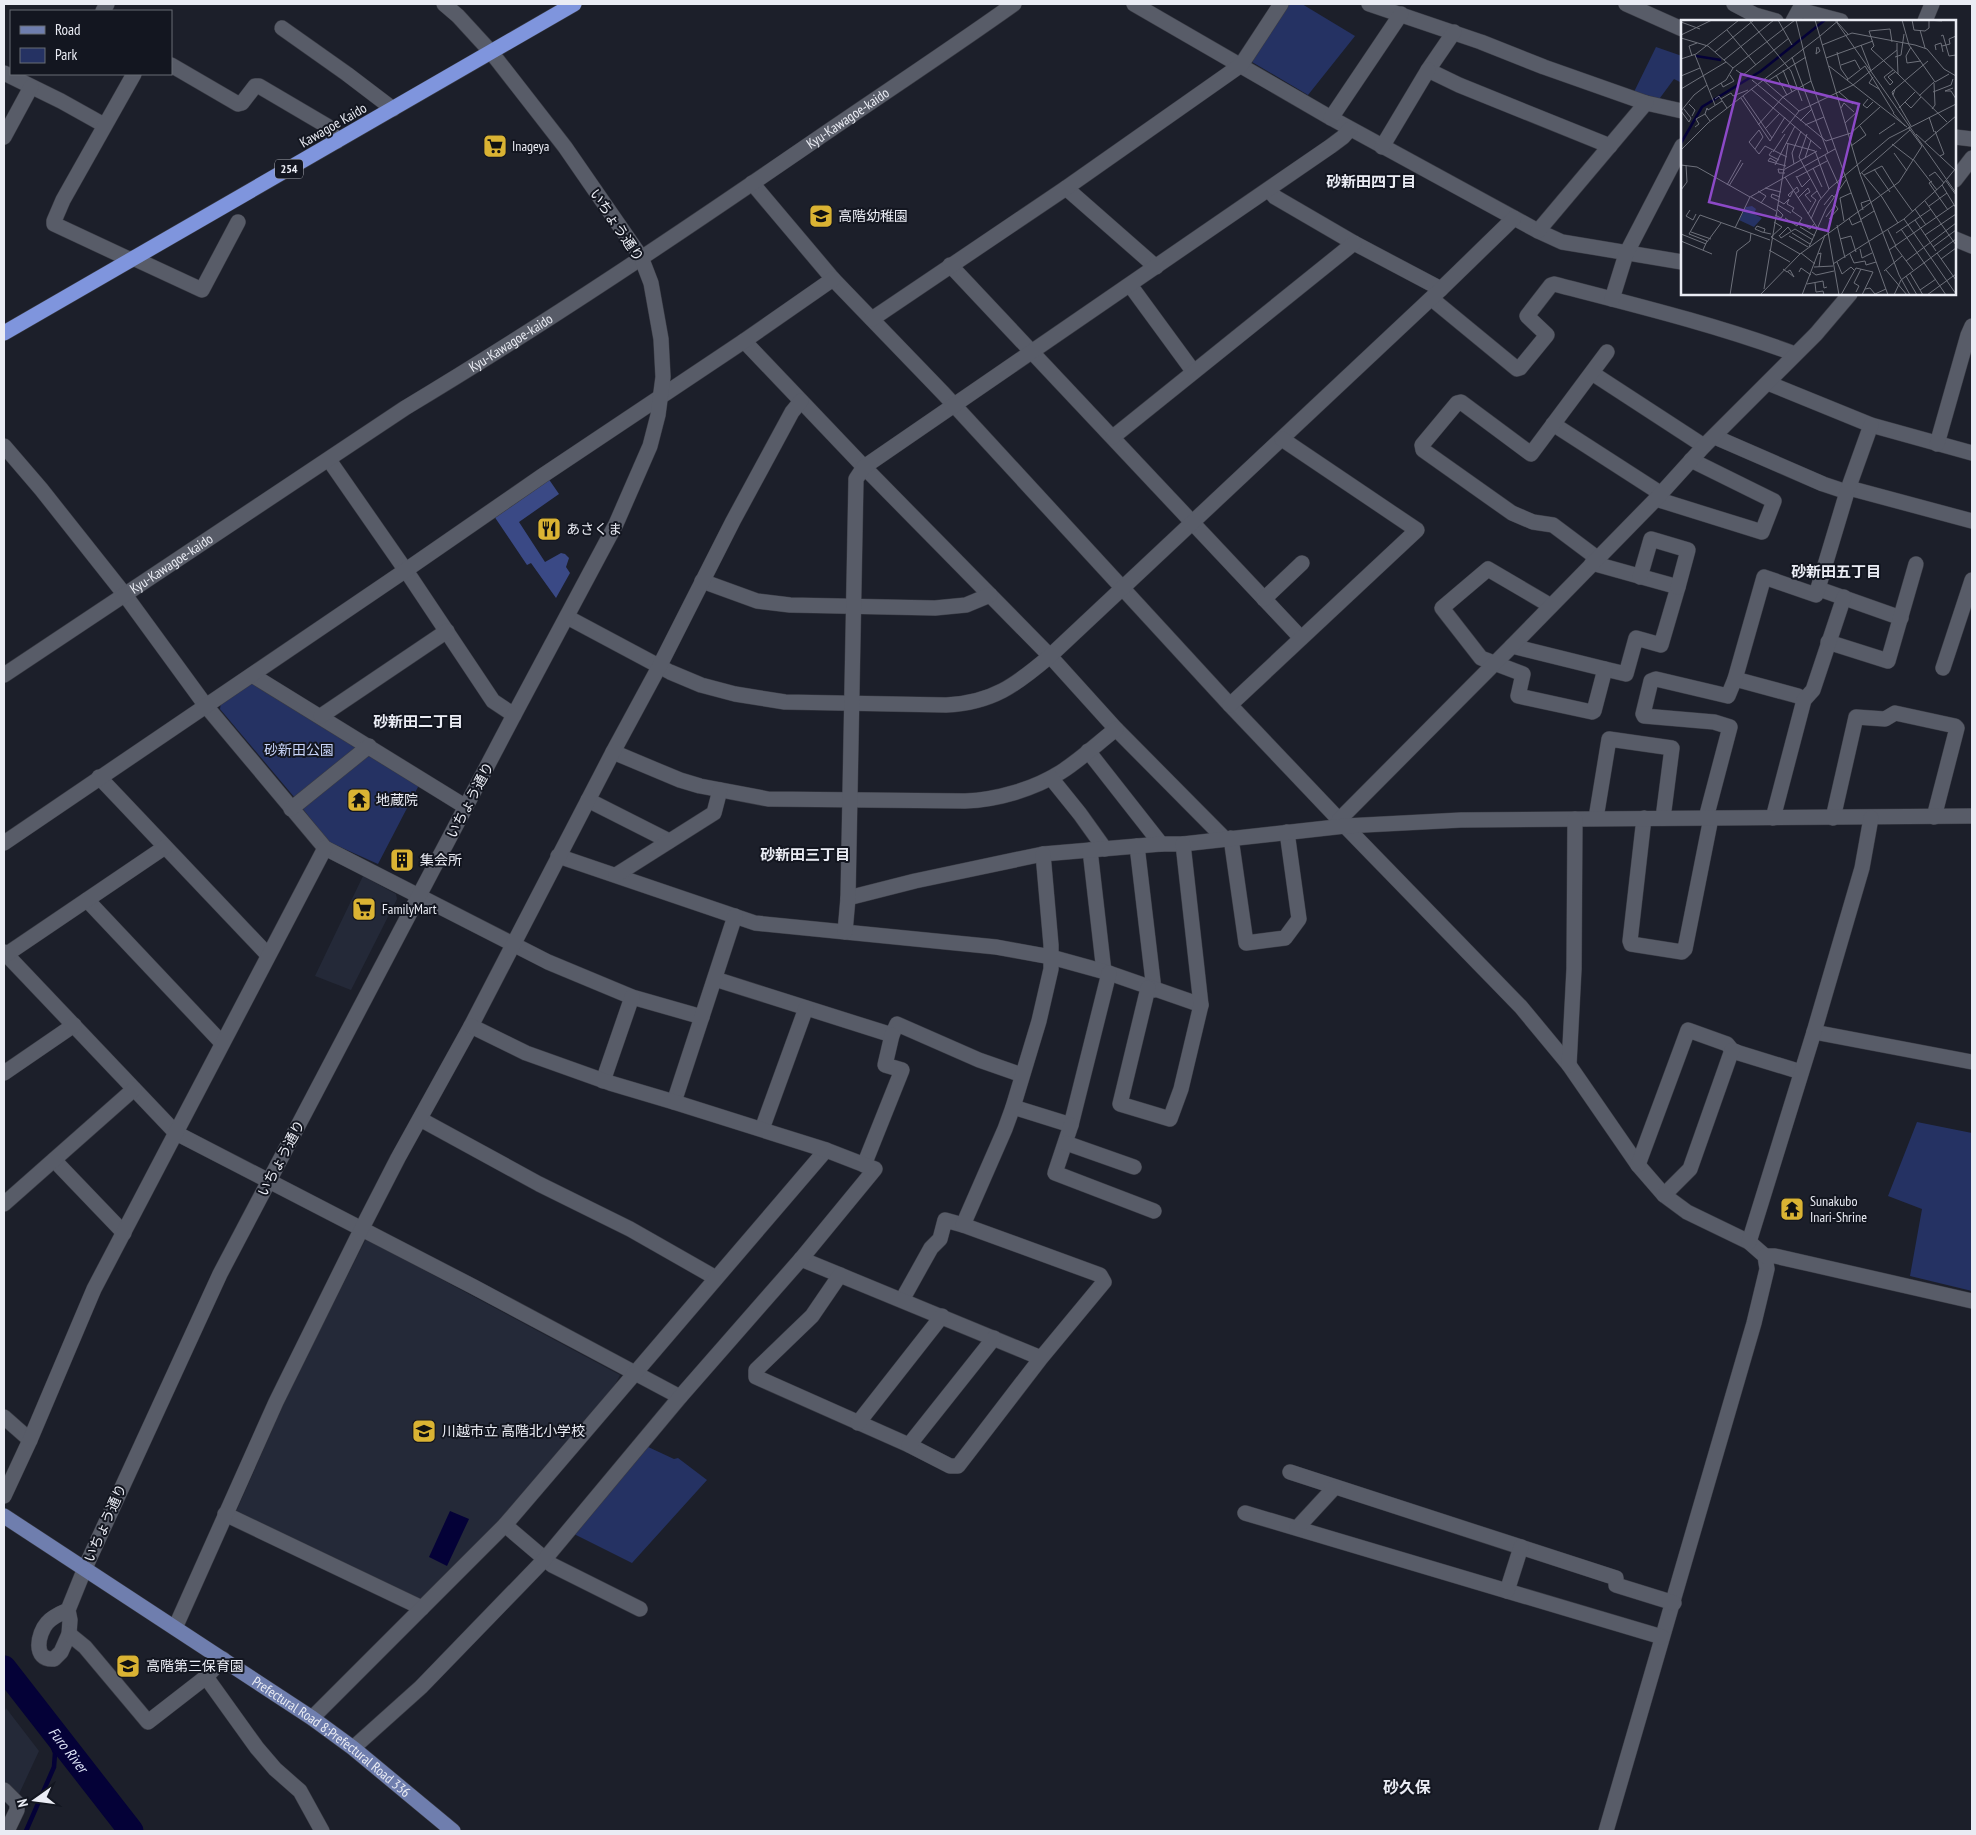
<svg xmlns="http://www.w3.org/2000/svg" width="1976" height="1835" font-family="'PT Sans Narrow','Noto Sans JP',sans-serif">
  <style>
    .built { fill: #242938 }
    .green { fill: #253263 }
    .forest { fill: #3a4985 }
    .water { fill: #040137 }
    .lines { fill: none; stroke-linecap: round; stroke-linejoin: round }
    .stream { stroke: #040137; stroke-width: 4.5 }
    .river { stroke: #040137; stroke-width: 25 }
    .minor-casing { stroke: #393b44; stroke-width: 16 }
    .major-casing { stroke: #393b44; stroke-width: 16 }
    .highway-casing { stroke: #393b44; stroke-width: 16 }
    .minor { stroke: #585c68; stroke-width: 15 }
    .major { stroke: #6f7eae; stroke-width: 15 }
    .highway { stroke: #7f95dd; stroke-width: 15 }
    .labels { text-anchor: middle; stroke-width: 4; stroke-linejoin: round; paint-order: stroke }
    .shield { fill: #131620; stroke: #aaacb4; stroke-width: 1 }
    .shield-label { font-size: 12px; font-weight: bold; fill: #eaecf4 }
    .street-label { font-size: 14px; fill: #eaecf4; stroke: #131620 }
    .poi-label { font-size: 14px; fill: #eaecf4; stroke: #131620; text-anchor: start }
    .park-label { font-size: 14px; fill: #c8d4f9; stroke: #131620 }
    .neighbourhood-label { font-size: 15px; font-weight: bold; fill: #eaecf4; stroke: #131620 }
    .water-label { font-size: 15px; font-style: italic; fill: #dde3f6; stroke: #131620 }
    .quarter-label { font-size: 16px; font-weight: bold; fill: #eaecf4; stroke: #131620 }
    .inset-river { fill: none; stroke: #040137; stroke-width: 2.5 }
    .inset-road { fill: none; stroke: #6e717b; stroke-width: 1 }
    .view { fill: #8c49c7; fill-opacity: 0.15; stroke: #8c49c7; stroke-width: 2.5 }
    .inset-edge { fill: none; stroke: #eaecf4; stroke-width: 2.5 }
  </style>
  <rect width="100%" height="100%" fill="#1c1f2a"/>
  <!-- built -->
  <path class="built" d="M363 876 396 894 397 899 351 990 315 976Z
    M366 1239 620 1375 612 1391 505 1514 422 1600 235 1514 295 1378Z
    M6 1708 39 1751 19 1794 4 1784V1713Z"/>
  <!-- green -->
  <path class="green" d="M1286 4H1302L1355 36 1308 95 1252 62 1251 57Z
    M1656 47 1682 56V83L1674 79 1657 102 1633 94Z
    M253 681 356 744V748L295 798 220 709 221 703Z
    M367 752 419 785 378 864 329 842 303 809Z
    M1917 1122 1972 1133V1291L1910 1276 1922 1209 1888 1196Z
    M646 1446 674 1459 678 1458 707 1480 632 1563 570 1532Z"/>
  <!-- forest -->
  <path class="forest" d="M548 478 559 494 519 522 545 562 561 553 565 554 569 558 566 567 570 573 556 598 531 563 527 565 494 516Z"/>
  <!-- water -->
  <path class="water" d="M450 1511 469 1519 447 1566 429 1557Z"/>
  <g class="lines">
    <!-- stream -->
    <path class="stream" d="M26 1831 54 1767 55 1753 42 1718"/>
    <!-- river -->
    <path class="river" id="s1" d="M4 1668 131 1831"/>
    <!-- minor casing -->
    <g class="minor-casing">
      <g id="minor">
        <path d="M1134 4 1331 118 1538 231 1562 242 1682 262"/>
        <path d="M1369 4 1481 42 1544 67 1646 103 1682 111"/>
        <path d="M1626 4 1682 29"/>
        <path d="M1734 4 1755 15 1776 21"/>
        <path d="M103 11 107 4"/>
        <path d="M1793 21 1799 10 1841 21"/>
        <path d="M1925 21 1932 4"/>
        <path d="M282 28 347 74 393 109"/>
        <path d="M1454 32 1428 70 1459 85 1610 146"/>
        <path d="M171 65 238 104 242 103 255 86H259L327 126 337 141"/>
        <path d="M4 73 61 101 104 125"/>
        <path d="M1331 118 1401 14"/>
        <path d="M4 137 31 87"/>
        <path d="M1955 137 1972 139"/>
        <path d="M1382 147 1428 70"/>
        <path d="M1955 180 1972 158"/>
        <path d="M752 183 833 279 943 393 1230 705 1345 826 1521 1007 1569 1065 1638 1165 1664 1195 1687 1212 1749 1242 1765 1256 1767 1269 1754 1323 1606 1831"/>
        <path d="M1066 188 1156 267"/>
        <path d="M1269 190 1275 197 1354 243 1441 289"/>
        <path d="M1538 231 1646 103"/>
        <path d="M1955 239 1972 246"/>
        <path d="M133 258 202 290 238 222"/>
        <path d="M131 260 54 224V221L63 200 134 74"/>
        <path d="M950 265 1301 638"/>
        <path d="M1130 285 1193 371"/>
        <path d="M1432 299 1517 369 1520 368 1547 335 1527 316 1551 285 1554 284C1635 305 1717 325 1795 354"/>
        <path d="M1612 299 1626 254 1682 146"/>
        <path d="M872 319 1066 188 1241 65 1281 4"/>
        <path d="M744 341 864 467 1050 656 1116 729 1224 838"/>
        <path d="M1592 373 1704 446"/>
        <path d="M1768 383 1871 425 1972 453"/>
        <path d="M1553 424 1660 493"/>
        <path d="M1113 437 1354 243"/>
        <path d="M1715 437 1823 484 1847 492"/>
        <path d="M1937 444 1968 335 1972 326"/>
        <path d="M4 446 41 489 125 595 206 706 325 848 548 962 632 997 702 1017"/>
        <path d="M329 460 411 578 493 701 514 715"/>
        <path d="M1849 488 1972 521"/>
        <path d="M1656 499 1762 532 1774 501 1691 460"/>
        <path d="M1597 558 1553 525 1533 522 1512 513 1423 450 1422 445 1457 403 1461 402 1531 454 1607 352"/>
        <path d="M1592 563 1678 587 1661 645 1636 638 1626 674 1605 669"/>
        <path d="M1640 577 1651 539 1688 550 1678 587"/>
        <path d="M702 581 757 601 790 605 935 608 966 605 990 595"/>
        <path d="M1819 589 1901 618"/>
        <path d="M1264 599 1302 563"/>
        <path d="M567 617 670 672 701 685 735 694 785 702 946 705C992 703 1016 685 1050 656L1441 289 1514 218"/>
        <path d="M1828 642 1888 661 1916 564"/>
        <path d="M1512 646 1605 669 1594 711 1592 712 1518 696 1523 674 1481 658 1442 608 1488 569 1551 606"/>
        <path d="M1943 668 1972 580"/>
        <path id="s2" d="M4 675 405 408C545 324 680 233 814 141 881 95 948 51 1014 4"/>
        <path d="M252 675 466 807"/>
        <path d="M1735 679 1798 696 1804 700"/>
        <path d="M1230 705 1417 530 1282 439"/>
        <path d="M321 716 447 631"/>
        <path d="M1088 751 1161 844"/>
        <path d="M613 752 680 780 700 786 768 799 965 801C997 800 1034 789 1061 772 1080 760 1098 743 1116 729"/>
        <path d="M99 777 268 955"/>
        <path d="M1051 778 1080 814 1105 849"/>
        <path d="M588 800 669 841"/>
        <path d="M291 809 369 746"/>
        <path d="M1596 818 1609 739 1672 748 1663 818"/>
        <path d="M1644 818 1630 941 1631 944 1682 952 1685 949 1711 818"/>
        <path d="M1706 818 1730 727 1714 722 1644 716 1643 714 1651 681 1656 679 1728 696 1735 679 1764 577 1816 595 1847 492 1871 425"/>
        <path d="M1773 818 1804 700 1813 690 1844 597"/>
        <path d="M1833 818 1856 717 1885 719 1895 713 1955 726 1957 728 1934 817"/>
        <path d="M1339 820 1512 646 1656 499 1704 446 1816 334 1850 294"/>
        <path d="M1231 838 1246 943 1285 938 1299 919 1287 832"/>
        <path d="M4 843 406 570 542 476 744 341 833 279"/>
        <path d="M1137 846 1154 990"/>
        <path d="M1090 850 1104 972"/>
        <path d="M558 856 755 923 996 947 1051 957 1109 973 1201 1005"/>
        <path d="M616 875 714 813 720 790"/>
        <path d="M848 898 915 881 1043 854 1161 844H1183L1345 826 1461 820 1972 816"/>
        <path d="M87 900 222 1043"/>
        <path d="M845 932 848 898 856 479 864 467 1331 146 1343 137 1350 129"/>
        <path d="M4 952 176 1133 474 1287 680 1397"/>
        <path d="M4 956 165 847"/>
        <path d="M715 979 892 1035 897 1024 979 1060 1022 1075"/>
        <path d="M1148 988 1120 1104 1170 1119 1181 1089 1201 1005 1183 844"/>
        <path d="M1814 1032 1972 1062"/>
        <path d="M1569 1065 1574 969 1575 819"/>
        <path d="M4 1073 74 1025"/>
        <path d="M603 1081 632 997"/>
        <path d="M674 1102 735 916"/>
        <path d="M1013 1107 1071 1125 1109 973"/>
        <path d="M420 1119 539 1184 630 1229 716 1278"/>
        <path d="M1071 1125 1055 1173 1154 1211"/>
        <path d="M762 1129 806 1008"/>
        <path d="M1066 1143 1134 1167"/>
        <path d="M54 1160 124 1233"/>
        <path d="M864 1165 902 1070 885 1065 892 1035"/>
        <path d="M1638 1165 1688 1030 1727 1044 1732 1050 1739 1053 1801 1072"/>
        <path d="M1664 1195 1690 1169 1732 1050"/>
        <path d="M4 1204 134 1089"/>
        <path d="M1749 1242 1814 1032 1862 868 1871 818"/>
        <path d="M1765 1256H1775L1972 1301"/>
        <path d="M801 1259 840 1275"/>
        <path d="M902 1300 931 1248 940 1239 945 1220 963 1225"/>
        <path d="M1041 1358 840 1275 812 1316 756 1370V1377L909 1445 950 1466H958L1041 1358 1104 1282 1100 1275 963 1225 1005 1129 1013 1107 1039 1021 1051 969V945L1043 854"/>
        <path d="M4 1417 30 1440"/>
        <path d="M858 1423 942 1316"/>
        <path d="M909 1445 994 1338"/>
        <path d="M1290 1472 1616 1578V1585L1674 1603"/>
        <path d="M4 1496 30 1440 94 1289 325 848"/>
        <path d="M1245 1513 1662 1637"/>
        <path d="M225 1514 422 1608"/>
        <path d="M505 1525 552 1565 640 1609"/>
        <path d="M1297 1528 1334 1488"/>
        <path d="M1507 1591 1521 1547"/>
        <path d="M68 1610C61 1613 52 1617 47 1623 38 1633 32 1661 54 1659L61 1652 69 1634 70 1620 68 1610 85 1568 220 1274 514 715 616 524 650 446 658 415 663 377 661 339 651 283 641 257 565 147 491 52 458 16 444 4"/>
        <path d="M175 1628 276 1402 361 1230 398 1158 471 1026 613 752 659 667 733 521 792 412 801 401"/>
        <path d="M69 1634 85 1647 148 1722 206 1677 223 1659"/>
        <path d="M206 1677 257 1748 275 1769 300 1791 322 1831"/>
        <path d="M312 1718 505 1525 826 1150"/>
        <path d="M353 1748 421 1687 544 1560 680 1397 801 1259 875 1169 826 1150 674 1102 610 1083 526 1053 471 1026"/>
        <path d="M4 1790 17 1803V1810L7 1831"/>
      </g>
    </g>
    <!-- major casing -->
    <g class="major-casing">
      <g id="major">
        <path id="s3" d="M4 1516 312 1718 353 1748 453 1831"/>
      </g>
    </g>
    <!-- highway casing -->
    <g class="highway-casing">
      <path id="highway" d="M4 333 574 4"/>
    </g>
    <!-- minor -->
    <use href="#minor" class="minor"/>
    <!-- major -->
    <use href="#major" class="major"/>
    <!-- highway -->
    <use href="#highway" class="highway"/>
  </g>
  <!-- icons -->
  <defs>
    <g id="supermarket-square" transform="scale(1.25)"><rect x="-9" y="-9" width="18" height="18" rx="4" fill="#dab333" stroke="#131620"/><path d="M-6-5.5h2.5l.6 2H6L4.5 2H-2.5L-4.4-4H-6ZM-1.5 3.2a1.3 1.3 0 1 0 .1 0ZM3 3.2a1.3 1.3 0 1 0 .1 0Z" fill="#111"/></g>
    <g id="school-square" transform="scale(1.25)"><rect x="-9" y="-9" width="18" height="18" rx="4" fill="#dab333" stroke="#131620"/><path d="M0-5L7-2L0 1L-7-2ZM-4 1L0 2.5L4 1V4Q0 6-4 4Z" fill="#111"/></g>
    <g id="restaurant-square" transform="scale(1.25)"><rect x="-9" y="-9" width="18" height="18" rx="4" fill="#dab333" stroke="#131620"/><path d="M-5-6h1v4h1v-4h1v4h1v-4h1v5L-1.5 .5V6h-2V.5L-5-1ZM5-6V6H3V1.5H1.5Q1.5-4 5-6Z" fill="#111"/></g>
    <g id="temple-square" transform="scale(1.25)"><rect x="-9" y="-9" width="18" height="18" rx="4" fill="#dab333" stroke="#131620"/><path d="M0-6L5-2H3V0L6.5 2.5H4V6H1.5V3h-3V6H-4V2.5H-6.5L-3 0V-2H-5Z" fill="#111"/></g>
    <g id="building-square" transform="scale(1.25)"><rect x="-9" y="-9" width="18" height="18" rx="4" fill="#dab333" stroke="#131620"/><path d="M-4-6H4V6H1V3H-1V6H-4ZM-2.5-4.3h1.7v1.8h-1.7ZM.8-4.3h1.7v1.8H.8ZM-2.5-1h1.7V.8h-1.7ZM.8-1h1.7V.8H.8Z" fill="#111"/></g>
  </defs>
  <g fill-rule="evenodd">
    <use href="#supermarket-square" x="495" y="146"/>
    <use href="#school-square" x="821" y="216"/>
    <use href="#restaurant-square" x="549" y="529"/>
    <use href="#temple-square" x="359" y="800"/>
    <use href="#building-square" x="402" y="860"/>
    <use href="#supermarket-square" x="364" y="909"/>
    <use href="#temple-square" x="1792" y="1209"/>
    <use href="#school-square" x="424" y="1431"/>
    <use href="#school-square" x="128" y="1666"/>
  </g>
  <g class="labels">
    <!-- shield labels -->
    <rect class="shield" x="275" y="159.5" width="28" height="19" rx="4"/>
    <g class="shield-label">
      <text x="289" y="173">254</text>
    </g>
    <!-- street labels -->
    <g class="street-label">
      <text dy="5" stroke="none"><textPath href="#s2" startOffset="1011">Kyu-Kawagoe-kaido</textPath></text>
      <text transform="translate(333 125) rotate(-30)" y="5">Kawagoe Kaido</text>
      <text transform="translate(617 225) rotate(56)" y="5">いちょう通り</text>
      <text dy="5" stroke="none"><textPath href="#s2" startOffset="606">Kyu-Kawagoe-kaido</textPath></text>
      <text dy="5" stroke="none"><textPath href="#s2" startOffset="201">Kyu-Kawagoe-kaido</textPath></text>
      <text transform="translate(470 800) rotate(-62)" y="5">いちょう通り</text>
      <text transform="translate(281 1158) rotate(-62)" y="5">いちょう通り</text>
      <text transform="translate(105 1523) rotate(-66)" y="5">いちょう通り</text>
      <text dy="5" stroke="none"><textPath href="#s3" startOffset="395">Prefectural Road 8;Prefectural Road 336</textPath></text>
    </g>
    <!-- poi labels -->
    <g class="poi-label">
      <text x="512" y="151">Inageya</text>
      <text x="838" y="221">高階幼稚園</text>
      <text x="566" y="534">あさくま</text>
      <text x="376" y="805">地蔵院</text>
      <text x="420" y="865">集会所</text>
      <text x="382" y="914">FamilyMart</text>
      <text x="1810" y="1206">Sunakubo<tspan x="1810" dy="16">Inari-Shrine</tspan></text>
      <text x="442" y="1436">川越市立 高階北小学校</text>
      <text x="146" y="1671">高階第三保育園</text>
    </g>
    <!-- park labels -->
    <g class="park-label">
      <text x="299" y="755">砂新田公園</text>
    </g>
    <!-- neighbourhood labels -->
    <g class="neighbourhood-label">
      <text x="1371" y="187">砂新田四丁目</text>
      <text x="1836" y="577">砂新田五丁目</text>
      <text x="418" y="727">砂新田二丁目</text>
      <text x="805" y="860">砂新田三丁目</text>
    </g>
    <!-- water labels -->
    <g class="water-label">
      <text dy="5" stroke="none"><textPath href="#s1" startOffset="104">Furo River</textPath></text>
    </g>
    <!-- quarter labels -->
    <g class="quarter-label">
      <text x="1407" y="1793">砂久保</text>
    </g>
  </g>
  <!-- overview -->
  <g transform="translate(1681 20)">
    <rect width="275" height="275" fill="#1c1f2a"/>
    <path d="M71 186 75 189 73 194 81 198 73 207 58 200 65 187Z" fill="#253263"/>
    <path class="inset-river" d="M15 36 40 40M0 123 21 87 80 51 144 0"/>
    <path class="inset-road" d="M68 0 110 51 121 81M97 0 111 25M115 0 130 61 207 275M134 0 179 154 218 255 229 275M154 0 275 173M221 0 228 25 254 62 268 54M231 0 233 10 244 11 248 8V0M245 0 261 1M0 2 19 9M156 2 167 14M46 10 75 45M239 10 244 28M0 15 31 0M139 16 158 0M260 16 262 15 268 36 275 35M0 18 27 26 52 48M211 22 209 9 188 11 193 26 190 29 217 54M141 25 171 13 234 25 246 29 263 49 275 56M180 25 190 51M261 26 269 24 268 19 275 16M136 27 135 34 139 31 137 27M230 27 225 36 226 43 240 41M216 30 217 54 266 102M255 30 254 25 260 23 262 32M34 32 73 0M156 32 160 49 167 59M14 35 34 85M11 36 8 26 16 23M111 37 147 133M214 37 220 35 223 14M145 38 192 21M0 39 15 34 58 0M43 40 93 0M160 45 174 40 179 49M148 46 226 107M55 50 62 55 108 18M102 50 111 72M212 50 203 57 209 65 212 62 207 57 214 52M95 55 106 75M0 56 19 48M192 57 188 63 198 69M82 60 118 91M166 60 184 46 213 93M73 62 71 60 145 121 170 113 199 87M85 62 125 37M40 63 42 67 53 61 49 55M272 68 264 71H270L275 79M0 69 45 42M70 69 140 129M214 69 211 72 212 75 214 69 247 41M29 70 45 60 52 48 114 0M158 72 172 84M252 72 270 65 272 59M212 75 230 106M62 76 91 118M238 76 253 62M60 78 89 121 104 97M34 79 38 76 46 88M40 79 50 73 52 76 67 70M187 79 182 85 186 88 192 82M224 82 230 88 240 77M8 84 14 90 11 96M160 88 163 83 173 92M218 88 234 72M251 89 254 85 253 63M0 91 13 75 26 65M0 91 8 102 10 98 3 89M212 93 224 106M24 94 26 88 27 90 41 81M248 97 253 112M119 101 131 89M164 103 177 91M77 105 102 77 130 61M124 105 143 97M14 107 18 104 15 99 24 94 29 101M84 109 99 93M254 111 263 134 259 136M101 113 118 91 172 65 216 30V23M126 114 118 137 140 178M198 114 214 103M235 114 275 151M244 122 275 96M105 123 134 131 148 169M211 124 232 140M170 126 185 115 179 106M74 129 82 117 78 110 68 122 78 134 84 126 106 137M0 130 27 103 139 16M91 131 88 135 98 140M92 132 104 114M213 133 226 151M144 135 159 168M124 138 130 120M232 139 256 170M96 142 89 138 87 141 105 146M113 144 111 133 120 111M0 145 16 147 69 177 154 129M94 145 114 106M132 148 141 167M104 149 136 131M193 149 209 172M104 153H98L97 149 104 150M181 153 201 177M179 154 229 110M183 155 201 146 214 167M115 156 121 167 129 159M248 156 254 152 263 163M104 157 137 209M116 157 146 141M251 161 248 163 267 190M265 161 275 175M46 165 60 140M261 165 275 188M48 166 62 143M214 167 232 192M84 168 100 172M0 170 6 162 5 145M77 171 85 176 80 183M112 171 109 177 107 175 116 167 118 171 114 174M70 177 95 191M201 177 217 203M117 178 127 168 129 172 124 175 130 182M98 181 103 184 108 179 106 184 113 188 111 191 121 198M98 181 90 177 91 174 99 177M244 181 275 225M97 185 110 193M143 185 151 175 153 177M248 186 266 173M234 189 245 205M9 190 5 196 12 200 15 194M182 190 180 183 189 180M127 194 135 180 130 176 136 171M94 195 100 198 102 195 96 189M145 197 154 185 157 189 148 199M104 198 116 206 121 198M168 198 171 205 180 201M130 199 138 181 149 168 208 118 275 84M223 199 275 274M179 200 193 191M234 200 255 231M163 201 159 178 170 173M118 202 129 209 133 204M156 205 164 238M119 207 134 216M54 208 69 177M220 209 265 275M207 210 215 226M10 212 30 219M83 212 84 209 76 206 74 209 81 212 90 214M147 212 158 275M111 213 129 224M215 213 250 189M0 214 25 224M98 215 100 218 114 209 132 220M244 215 275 194M98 216 107 207 110 211M108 216 127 227M90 217 119 234M90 217 101 207 93 202M159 219 170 216 175 232M0 221 31 234M26 222 40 203M214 226 232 250M128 227 145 189 165 160M252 227 275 210M179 229 181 238 191 233M22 230 26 221 8 214 19 195 89 220M88 230 109 242M208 230 273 185M120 233 134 244M256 233 275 260M137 234 140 233 138 247M169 234 173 243 184 241 185 245 195 242M260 239 275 228M225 241 275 203M156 242 161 254 170 247 173 250M152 244 223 199 261 165 275 148M133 247 152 246M102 249 106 252 109 250 113 257 107 252M205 250 226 275M203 251 221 236M118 252 120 248 130 255M131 252 135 255 153 251M229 253 242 275M225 256 236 275M134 263 135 272 142 271 143 275M126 264 142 261 143 268 146 267M83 269 107 124M184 269 189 268 194 274 205 269M239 270 255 259M175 272 178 266 173 263 180 249M49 275 56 231 69 221 70 213M79 275 119 234 218 162 241 126 227 107M121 275 144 215M160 275 175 248 192 252M181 275 192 252M213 275 220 260 275 219M246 275 275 254"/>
    <path class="view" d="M60 54 178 84 147 211 28 182Z"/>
    <rect width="275" height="275" class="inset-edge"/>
  </g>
  <!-- border -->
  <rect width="1976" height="1835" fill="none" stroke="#eaecf4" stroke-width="10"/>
  <!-- legend -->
  <rect x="10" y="10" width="162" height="65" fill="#131620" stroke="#696c75"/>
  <rect x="20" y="26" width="25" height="8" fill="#6f7eae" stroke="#696c75"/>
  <text x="55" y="35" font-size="15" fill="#eaecf4">Road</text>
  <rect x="20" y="48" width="25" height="15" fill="#253263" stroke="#696c75"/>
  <text x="55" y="60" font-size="15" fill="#eaecf4">Park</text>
  <!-- north arrow -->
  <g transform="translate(35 1800) rotate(256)" stroke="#131620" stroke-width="4" paint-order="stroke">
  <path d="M0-4L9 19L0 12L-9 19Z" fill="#eaecf4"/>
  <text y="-8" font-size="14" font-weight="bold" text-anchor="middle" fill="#eaecf4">N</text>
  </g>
</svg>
